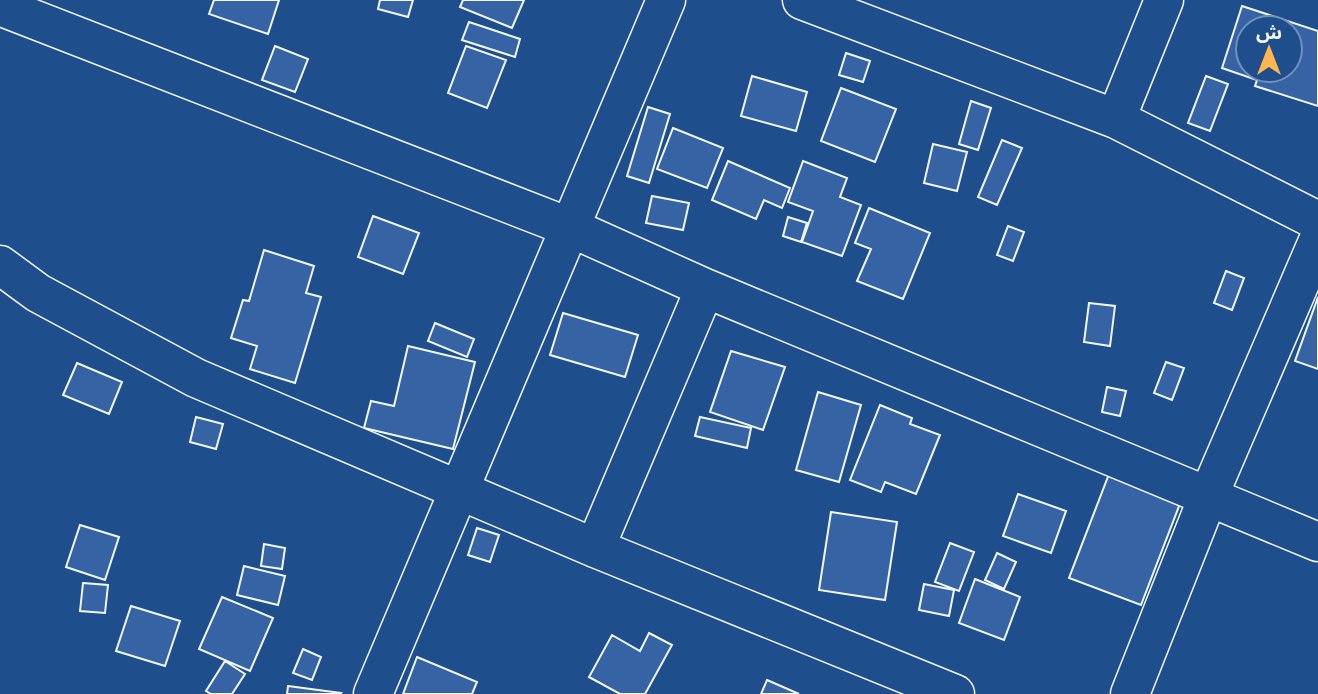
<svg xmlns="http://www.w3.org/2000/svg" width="1318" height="694" font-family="'Nunito Sans','Noto Sans Arabic',sans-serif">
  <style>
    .building { fill: #3563a3; stroke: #f2f6ff; stroke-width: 2; fill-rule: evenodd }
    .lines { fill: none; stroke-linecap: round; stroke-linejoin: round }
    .minor-casing { stroke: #f2f6ff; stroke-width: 41 }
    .minor { stroke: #1f4e8c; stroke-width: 38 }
  </style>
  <rect width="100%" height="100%" fill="#1f4e8c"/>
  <!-- building -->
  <path class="building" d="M214 0H279L268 34 209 14Z
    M380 0H413L408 17 378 9Z
    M463 0H524L512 28 460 7Z
    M1242 6 1318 31V106L1255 86 1257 80 1222 68ZM1248 28H1290V70H1248Z
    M469 22 520 39 515 57 462 40Z
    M275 46 308 59 295 92 262 80Z
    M466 46 506 60 487 108 448 93Z
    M846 53 870 61 863 82 839 75Z
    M752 76 807 92 796 131 741 116Z
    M1206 76 1228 84 1210 131 1188 123Z
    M841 88 896 109 875 162 821 141Z
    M971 101 991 108 978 150 959 144Z
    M648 107 670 114 649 183 627 176Z
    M673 128 723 148 707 188 657 169Z
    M1002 140 1022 148 997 205 978 197Z
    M933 144 967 152 957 191 924 183Z
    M728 161 790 188 782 208 764 200 756 219 712 200Z
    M803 161 847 178 840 197 861 205 842 256 802 242 813 211 788 202Z
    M652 196 689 203 683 230 646 223Z
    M869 208 930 233 903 299 857 281 871 249 855 243Z
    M373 216 419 233 403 274 358 257Z
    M788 217 807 223 801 242 783 236Z
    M1008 226 1024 232 1013 261 997 255Z
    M264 250 314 266 306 293 321 297 295 383 250 369 257 346 231 338 243 300 249 301Z
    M1226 271 1244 278 1232 310 1214 303Z
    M1318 297V369L1295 361Z
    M1089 303 1115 306 1110 346 1084 342Z
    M563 313 638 335 625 377 550 355Z
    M435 323 474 339 467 357 428 341Z
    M408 346 475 362 453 449 364 428 371 401 394 406Z
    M731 351 785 367 763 430 710 412Z
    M1166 362 1184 368 1172 400 1154 393Z
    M77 363 122 382 109 414 63 395Z
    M1107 387 1126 391 1120 416 1102 412Z
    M818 392 861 405 839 482 796 470Z
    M880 405 912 418 910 424 940 435 916 494 885 482 881 492 850 480Z
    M196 417 223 424 216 449 190 442Z
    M700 417 751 428 747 448 695 436Z
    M1109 474 1181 501 1141 605 1069 578Z
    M1018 494 1066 511 1051 553 1003 536Z
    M831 512 897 522 885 600 819 590Z
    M80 525 119 537 105 580 66 567Z
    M477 528 499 535 490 562 468 555Z
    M950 543 974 552 959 591 935 582Z
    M264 544 285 548 282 569 261 566Z
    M997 553 1016 562 1004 589 985 580Z
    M244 566 285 576 278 605 237 595Z
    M975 579 1020 597 1004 640 959 623Z
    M83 583 108 585 105 613 80 611Z
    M924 584 954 590 949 616 919 610Z
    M222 597 273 618 250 671 199 649Z
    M131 606 180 621 165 666 116 651Z
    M649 633 672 645 645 694H620L589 677 612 635 640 651Z
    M303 649 321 657 312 680 293 673Z
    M417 657 477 682 472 694H403Z
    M225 661 245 674 232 694H211L206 691Z
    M767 680 799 694H761Z
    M288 686 341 693 340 694H287Z"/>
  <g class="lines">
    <!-- minor casing -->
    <g class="minor-casing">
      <path id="minor" d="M802 0 1116 119 1318 221
        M2 7 569 227 705 288 1318 542
        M1116 119 1164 0
        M0 265 38 293 196 378 595 548 955 694
        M595 548 705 288
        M373 694 666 0
        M1130 694 1208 497 1318 241"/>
    </g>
    <!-- minor -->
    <use href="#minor" class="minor"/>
  </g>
  <!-- north arrow -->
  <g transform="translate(1269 49)"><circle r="33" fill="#1f4e8c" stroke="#7391ba" stroke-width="2"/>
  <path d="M0-5L12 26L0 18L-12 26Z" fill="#ffb74d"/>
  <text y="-10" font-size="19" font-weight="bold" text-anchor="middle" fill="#f2f6ff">ش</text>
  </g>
</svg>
